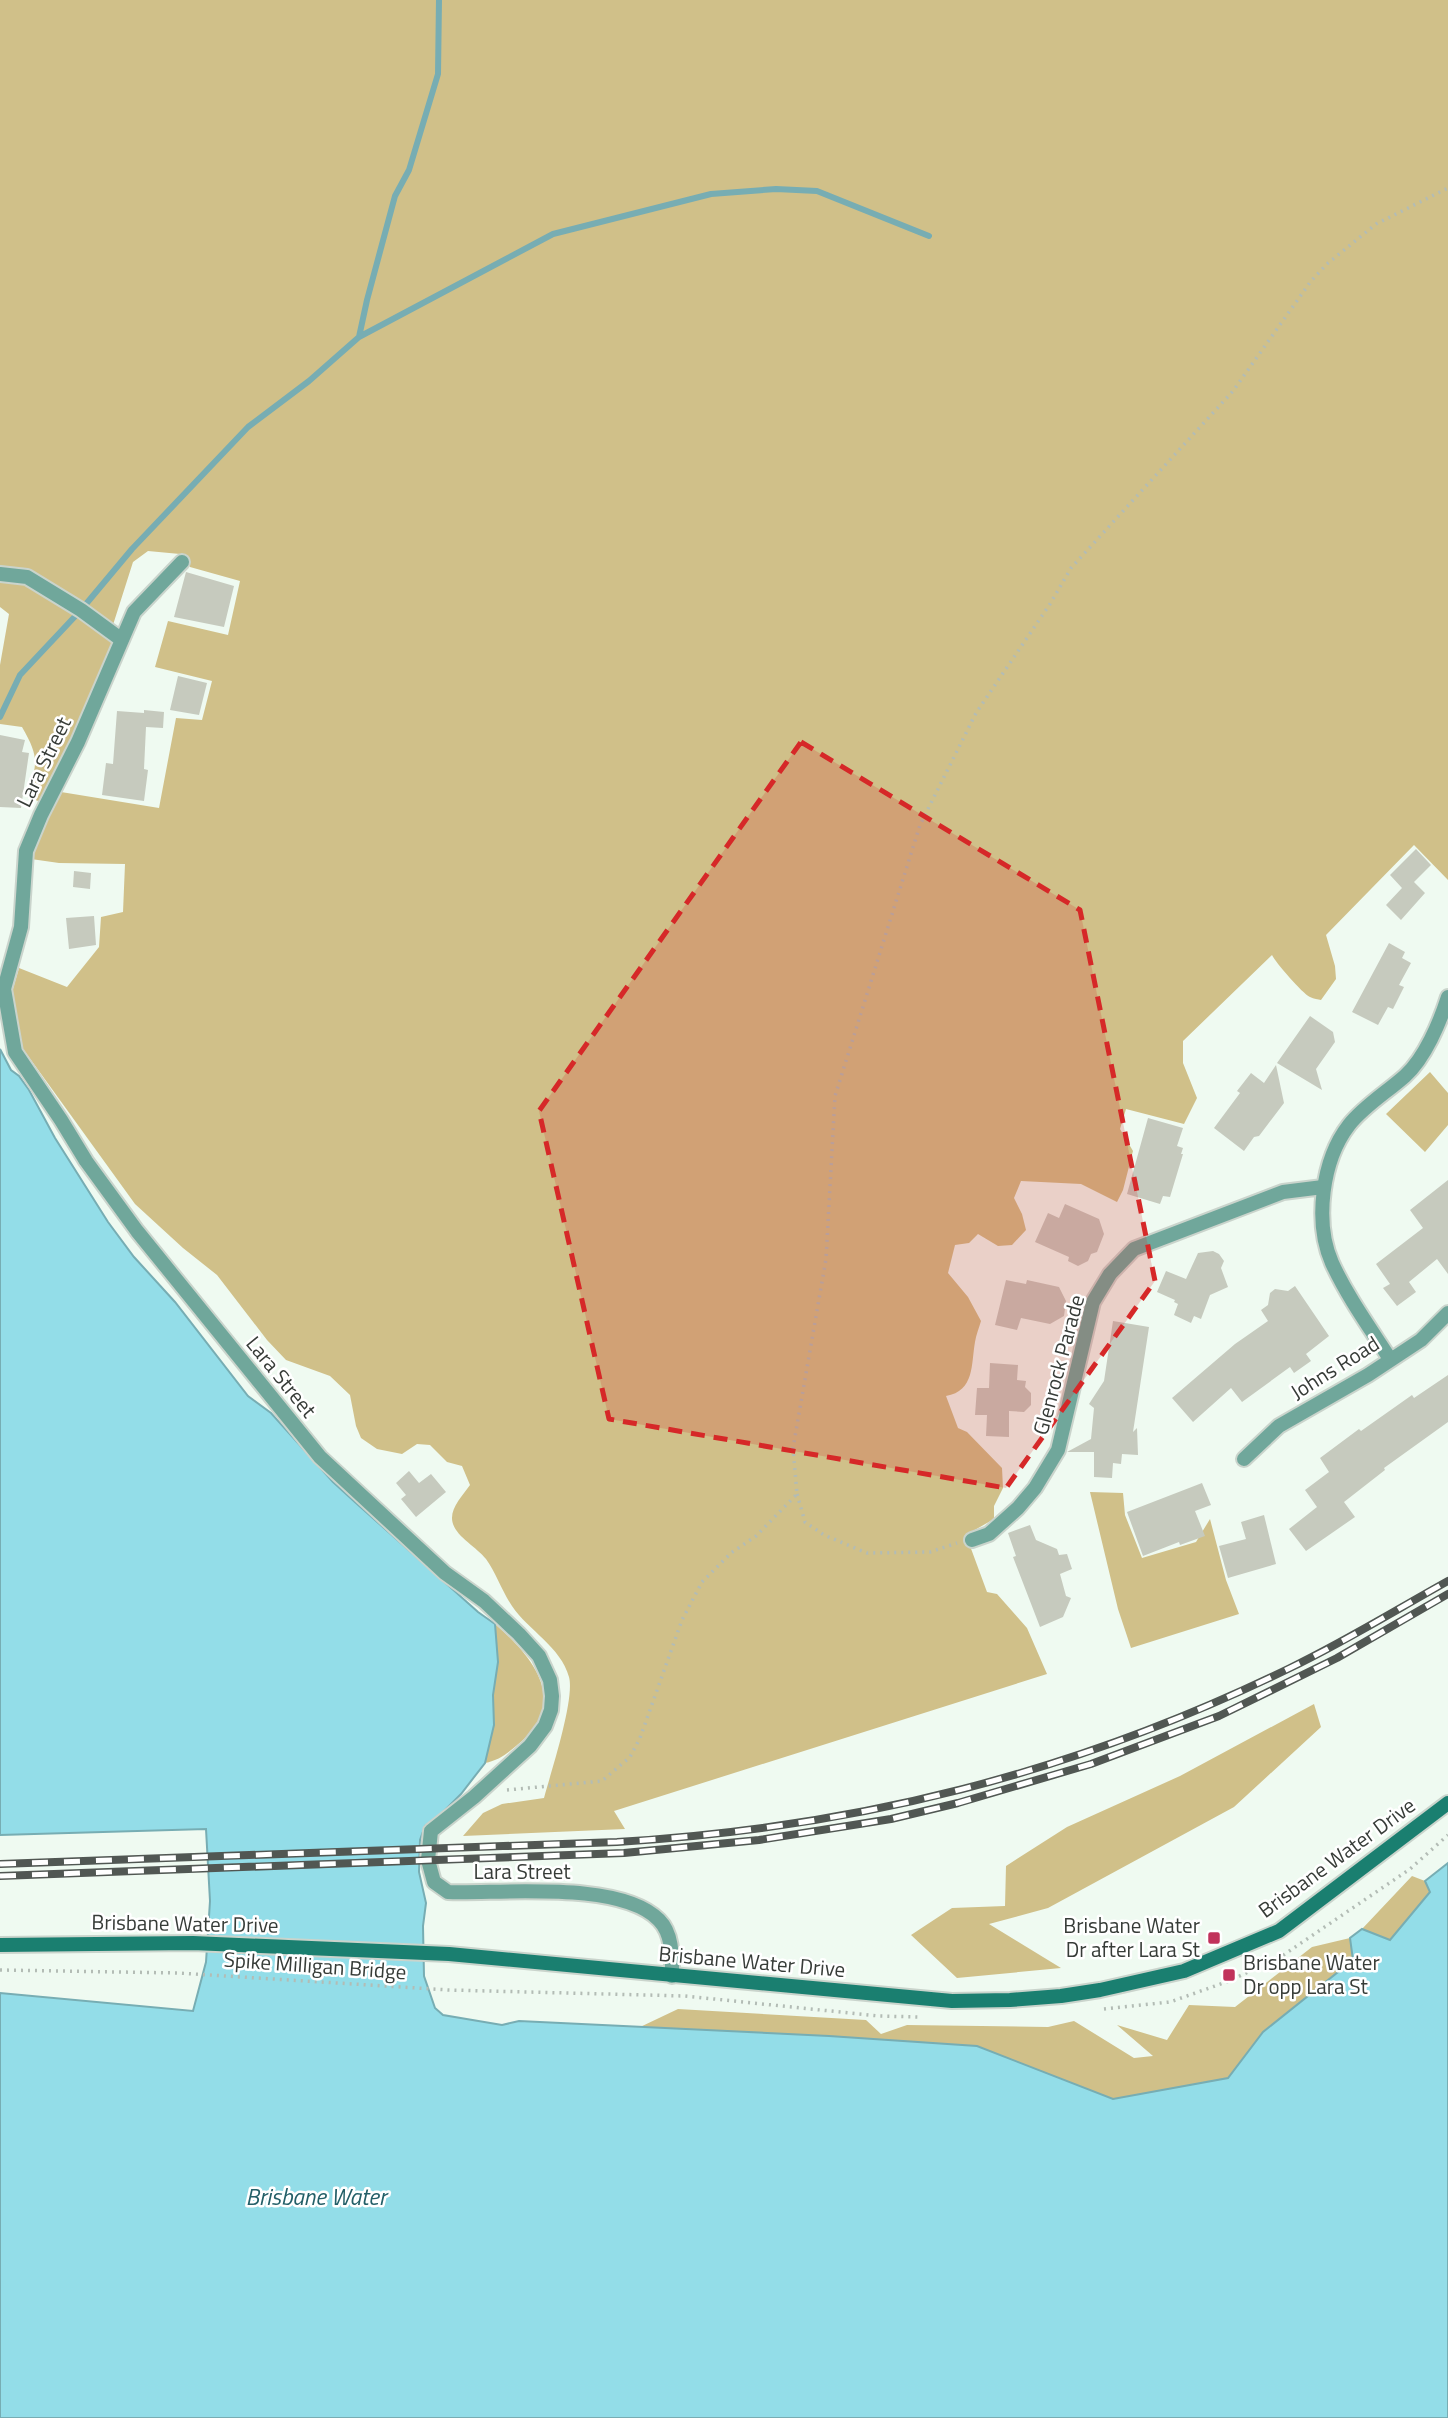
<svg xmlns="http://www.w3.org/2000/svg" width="1448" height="2418" font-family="'Titillium Web',sans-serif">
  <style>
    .forest { fill: #d0c089 }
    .water { fill: #93dde8; stroke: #77adb3; stroke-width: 2 }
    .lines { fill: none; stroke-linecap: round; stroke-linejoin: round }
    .stream { stroke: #77adb3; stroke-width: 6 }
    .building { fill: #c6cabe }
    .minor-casing { stroke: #cad4cc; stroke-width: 18 }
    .secondary-casing { stroke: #cad4cc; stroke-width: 18 }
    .path { stroke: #b3bcb5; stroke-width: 3.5; stroke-dasharray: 2 5; stroke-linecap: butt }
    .minor { stroke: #70a79b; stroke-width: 14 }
    .secondary { stroke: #1a7f70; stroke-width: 14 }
    .rail-casing { stroke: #515753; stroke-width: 8 }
    .rail { stroke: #fff; stroke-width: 5; stroke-dasharray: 16; stroke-linecap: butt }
    .marked { fill: #d62828; fill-opacity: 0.2; stroke: #d62828; stroke-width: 5; stroke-dasharray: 14 9; stroke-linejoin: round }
    .poi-dot { fill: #c1325b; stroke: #fff; stroke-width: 2.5 }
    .labels { text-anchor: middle; stroke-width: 5; stroke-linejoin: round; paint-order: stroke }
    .street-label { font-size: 21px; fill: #373c38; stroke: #fff }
    .poi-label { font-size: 21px; fill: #373c38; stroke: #fff; text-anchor: end }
    .water-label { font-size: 23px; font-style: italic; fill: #235f68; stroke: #fff }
  </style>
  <rect width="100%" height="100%" fill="#effaf1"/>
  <!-- forest -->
  <path class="forest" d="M0 0H1448V880L1414 845 1326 935 1335 966 1336 979 1321 1000C1318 999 1314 999 1310 997 1302 993 1276 963 1272 955L1183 1041V1063L1197 1098 1184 1124 1126 1109 1120 1129 1133 1151 1123 1190 1117 1202 1081 1184 1021 1181 1014 1198 1022 1214 1026 1230 1012 1245 998 1246 978 1234 969 1243 955 1245 948 1273 968 1297 981 1321C979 1328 976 1335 975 1342 971 1364 975 1391 946 1396L958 1428 967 1432 1002 1468 1003 1488 994 1506V1519L966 1535 987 1592 997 1594 1027 1628 1047 1674 614 1811 625 1829 463 1836 483 1813 502 1804 544 1798C551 1772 575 1699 569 1677 561 1647 528 1630 512 1606 502 1591 496 1573 486 1559 476 1546 452 1535 452 1518 452 1506 463 1495 470 1485L462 1466 447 1462 430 1445 417 1444 402 1454 377 1449 361 1438 356 1426 350 1395 330 1376 286 1360 267 1340 217 1275 183 1248 135 1204 23 1049 12 992 19 968 67 987 99 947 101 917 123 912 125 864 59 863 31 859 46 818 61 792 159 808 176 718 202 720 212 681 155 667 168 621 228 635 240 581 190 567 180 554 148 551 133 562 112 628 0 569Z
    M0 577 27 581 82 617 113 641 79 723 41 802 27 797C37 764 40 758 22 727L0 724V665L9 614 0 607Z
    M1430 1072 1448 1093V1125L1425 1152 1386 1114Z
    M1090 1492 1123 1493 1125 1515 1142 1558 1196 1542 1210 1519 1226 1580 1239 1614 1131 1648 1118 1609Z
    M495 1624C531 1655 569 1700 522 1741 510 1751 501 1760 485 1763L494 1725 493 1695 498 1662Z
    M1314 1704 1321 1727 1234 1807 1048 1908 989 1924 1061 1968 957 1978 911 1935 952 1908 1005 1906 1006 1866 1067 1827 1180 1776Z
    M1412 1876 1425 1881 1430 1892 1390 1940 1362 1929Z
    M1350 1938 1353 1960 1263 2032 1228 2078 1113 2099 977 2046 638 2028 678 2009 866 2020 881 2034 907 2025 1048 2027 1074 2021 1134 2058 1153 2056 1117 2025 1167 2040 1189 2005 1235 2007 1312 1947Z"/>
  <!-- water -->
  <path class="water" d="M0 1049 11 1070 19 1076 29 1090 55 1138 108 1222 134 1257 175 1302 248 1396 271 1413 333 1482 356 1503 478 1612 495 1624 498 1662 493 1695 494 1725 485 1763 461 1794 438 1817 425 1826 420 1840 419 1872 426 1903 423 1926 424 1976 435 2008 443 2015 502 2025 519 2021 829 2036 977 2046 1113 2099 1228 2078 1263 2032 1353 1960 1350 1938 1362 1929 1390 1940 1430 1892 1425 1881 1448 1863V2418H0V1993L193 2011 206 1962 210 1901 206 1829 0 1835Z"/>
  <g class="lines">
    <!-- stream -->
    <path class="stream" d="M359 337 367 300 395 196 409 170 438 74 439 0
      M0 717 20 675 81 610 132 549 248 427 309 381 359 337 553 234 711 194 776 189 817 191 929 236"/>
  </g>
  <!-- building -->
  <path class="building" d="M186 572 234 586 224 627 174 617Z
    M178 676 207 683 199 715 170 710Z
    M144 710 164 712 163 728 146 727 144 769 148 770 144 801 102 795 106 763 113 764 117 711 144 713Z
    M0 735 25 740 22 752 29 753 21 808 0 807Z
    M1416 849 1431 865 1414 882 1425 893 1401 920 1386 905 1402 888 1390 875Z
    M74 871 91 873 90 889 73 887Z
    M94 916 96 945 69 949 66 918Z
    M1389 943 1405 952 1402 958 1411 963 1399 985 1404 987 1393 1009 1388 1007 1378 1025 1352 1012Z
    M1310 1016 1333 1032 1335 1042 1316 1069 1322 1090 1277 1063Z
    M1276 1065 1284 1103 1259 1136 1254 1137 1244 1151 1214 1128 1240 1093 1237 1091 1251 1073 1264 1083Z
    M1148 1118 1183 1128 1177 1146 1183 1148 1181 1154H1183L1170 1197 1163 1196 1160 1204 1127 1194Z
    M1448 1180V1274L1437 1259 1409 1282 1416 1292 1397 1306 1383 1288 1390 1284 1376 1264 1423 1228 1410 1210Z
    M1065 1204 1099 1219 1104 1234 1097 1252 1091 1254 1088 1261 1078 1266 1068 1261 1069 1257 1035 1242 1048 1213 1059 1218Z
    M1213 1251 1219 1254 1224 1261 1221 1268 1228 1287 1210 1295 1201 1319 1194 1316 1191 1323 1174 1315 1178 1304 1174 1302 1175 1300 1157 1292 1166 1271 1186 1279 1198 1253Z
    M1006 1280 1026 1284 1027 1280 1059 1287 1066 1301 1064 1316 1050 1324 1021 1318 1017 1330 995 1325Z
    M1295 1286 1329 1336 1306 1354 1311 1361 1294 1373 1290 1367 1242 1402 1231 1388 1193 1422 1172 1398 1235 1344 1268 1321 1261 1310 1268 1305 1270 1293 1275 1289 1288 1291Z
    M1113 1321 1149 1327 1133 1432 1137 1428 1138 1455 1122 1454 1121 1464 1113 1463 1112 1478 1094 1477V1452H1067L1091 1439 1094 1408 1089 1404 1104 1381Z
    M990 1363 1018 1365 1017 1380 1026 1381 1025 1387 1031 1393V1405L1024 1412 1009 1411V1437L986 1436 987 1415H975L977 1388H989Z
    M1448 1375V1422L1384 1468 1385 1470 1344 1502 1355 1517 1306 1551 1289 1529 1317 1507 1305 1490 1329 1472 1320 1458 1359 1429 1361 1431 1412 1395 1414 1398Z
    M409 1471 419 1483 431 1474 446 1492 416 1517 401 1499 406 1495 396 1483Z
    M1202 1483 1211 1505 1195 1511 1205 1536 1180 1545 1179 1542 1143 1556 1127 1512Z
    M1264 1515 1276 1564 1228 1578 1219 1546 1246 1539 1241 1522Z
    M1030 1525 1036 1540 1057 1549 1059 1555 1067 1554 1072 1569 1060 1574 1066 1596 1071 1598 1063 1617 1040 1627 1013 1557 1016 1556 1008 1533Z"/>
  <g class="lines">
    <!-- minor casing -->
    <g class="minor-casing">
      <path id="minor" d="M182 562 134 612 78 742 41 815 26 851 21 927 4 989 15 1052 61 1120 86 1161 137 1231 320 1457 445 1573 484 1601 519 1634 539 1656 550 1680 552 1696 551 1710 545 1726 530 1746 474 1797 431 1831 428 1860 434 1882 448 1892C500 1894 620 1880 659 1920 673 1934 672 1957 672 1976
        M0 574 27 577 81 610 122 640
        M1390 1359C1370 1328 1347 1296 1332 1263 1314 1222 1322 1160 1349 1125 1364 1106 1387 1092 1405 1076 1425 1058 1440 1022 1448 997
        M1244 1459 1279 1426 1368 1375 1421 1340 1448 1313
        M972 1540 989 1534 1018 1508 1035 1488 1058 1450 1093 1302 1110 1274 1134 1249 1283 1192 1323 1187"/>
    </g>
    <!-- secondary casing -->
    <g class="secondary-casing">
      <path id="secondary" d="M0 1945 193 1943 449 1954 952 2001 1010 2000 1061 1996 1100 1990 1184 1971 1279 1931 1448 1803"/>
    </g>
    <!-- path -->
    <path class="path" d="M797 1494 805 1522 824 1535 867 1553 930 1552 957 1543
      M507 1790 602 1781 630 1757 640 1738 682 1620 702 1582 731 1553 756 1536 797 1494 793 1448 826 1259 835 1096 920 825 976 713 1050 604 1071 568 1233 391 1311 281 1327 264 1376 224 1448 188
      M0 1970 178 1973 449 1990 685 1996 879 2016 918 2017
      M1104 2009 1170 2002 1229 1981 1282 1956 1410 1869 1448 1835"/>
    <!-- minor -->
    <use href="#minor" class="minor"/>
    <!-- secondary -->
    <use href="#secondary" class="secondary"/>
    <!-- rail casing -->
    <g class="rail-casing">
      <path id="rail" d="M0 1864 617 1842C855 1828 1075 1773 1290 1668 1344 1642 1396 1610 1448 1581
        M0 1876 624 1853 759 1840 891 1819 958 1803 1091 1764 1219 1716 1337 1658 1448 1594"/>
    </g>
    <!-- rail -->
    <use href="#rail" class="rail"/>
  </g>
  <!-- marked area -->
  <path class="marked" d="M801 742 1080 910 1155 1281 1006 1488 609 1419 539 1111Z"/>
  <!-- markers -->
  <g class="poi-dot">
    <rect x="1207" y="1931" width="14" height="14" rx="3.5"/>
    <rect x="1222" y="1968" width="14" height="14" rx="3.5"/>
  </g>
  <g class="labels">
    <!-- street labels -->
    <g class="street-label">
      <text transform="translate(44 762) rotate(-64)" y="7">Lara Street</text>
      <text transform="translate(1059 1365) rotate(-75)" y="7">Glenrock Parade</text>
      <text transform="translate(1335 1368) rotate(-32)" y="7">Johns Road</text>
      <text transform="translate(281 1377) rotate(51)" y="7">Lara Street</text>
      <text transform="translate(1337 1858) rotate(-36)" y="7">Brisbane Water Drive</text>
      <text x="522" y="1879">Lara Street</text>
      <text transform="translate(185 1924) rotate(1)" y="7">Brisbane Water Drive</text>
      <text transform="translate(752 1962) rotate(5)" y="7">Brisbane Water Drive</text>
      <text transform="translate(315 1966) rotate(4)" y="7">Spike Milligan Bridge</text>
    </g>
    <!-- poi labels -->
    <g class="poi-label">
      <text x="1200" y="1933">Brisbane Water<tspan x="1200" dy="24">Dr after Lara St</tspan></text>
      <text x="1243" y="1970" text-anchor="start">Brisbane Water<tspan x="1243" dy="24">Dr opp Lara St</tspan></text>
    </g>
    <!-- water labels -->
    <g class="water-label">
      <text x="316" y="2205">Brisbane Water</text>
    </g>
  </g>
</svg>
